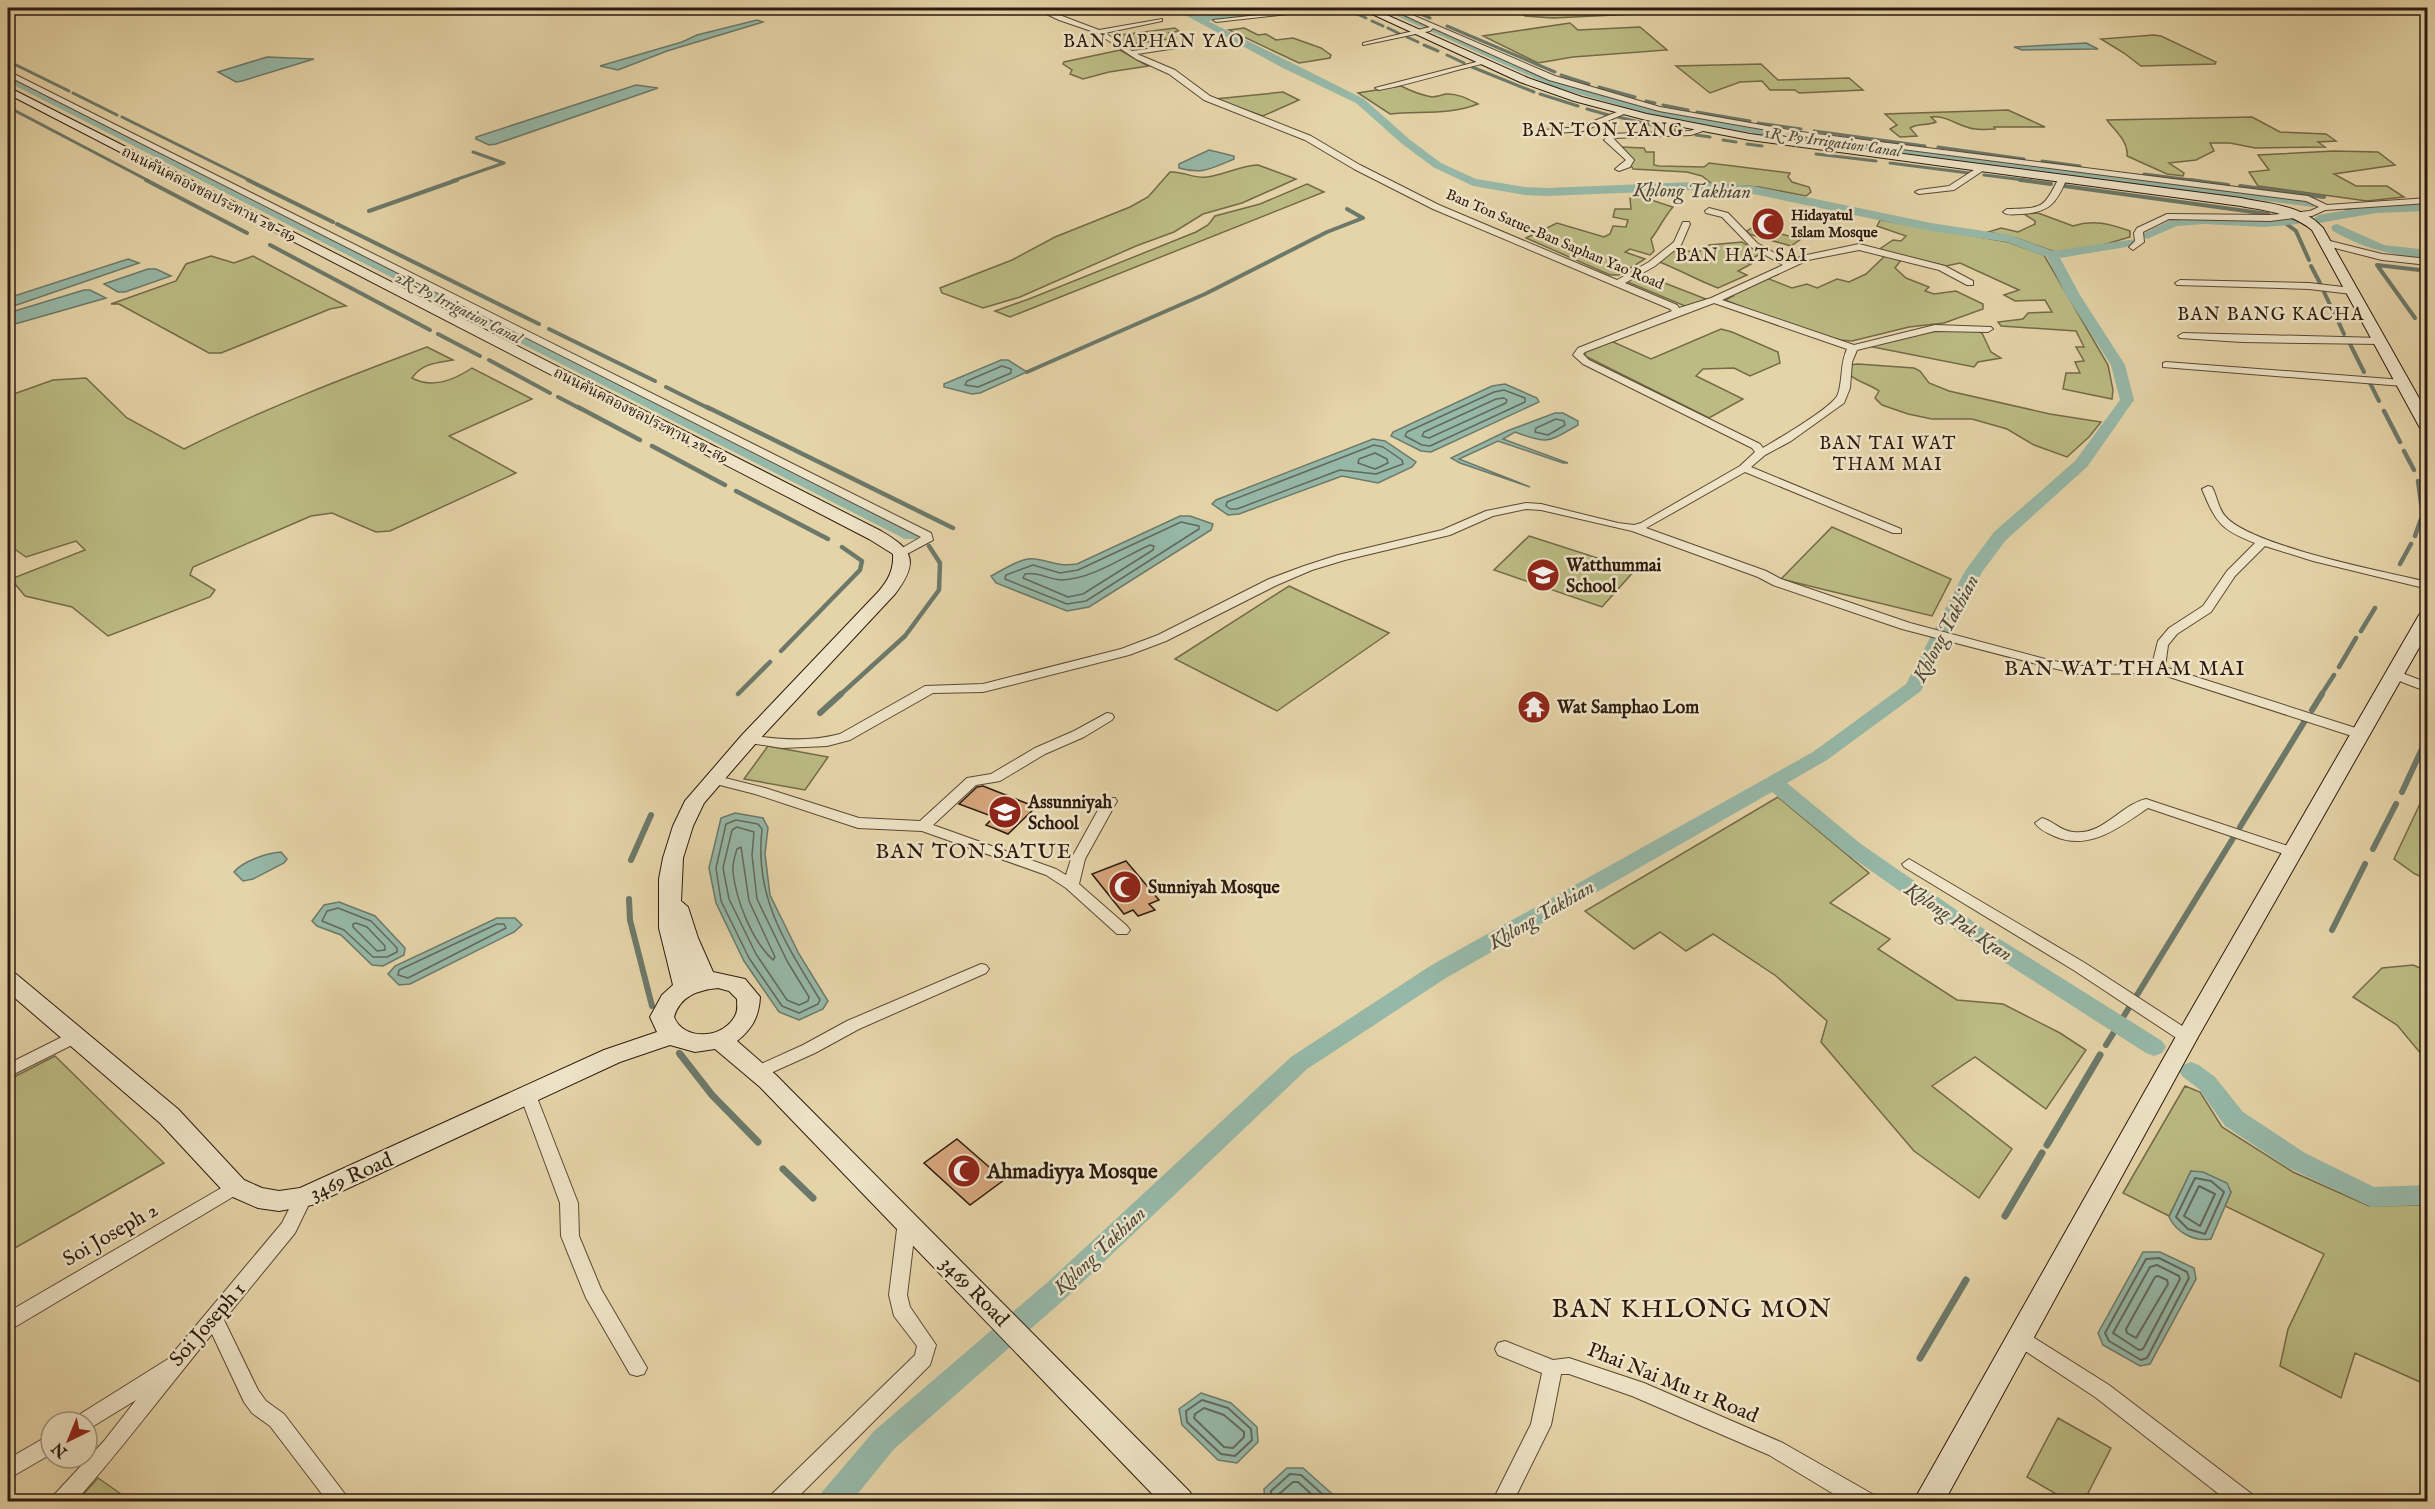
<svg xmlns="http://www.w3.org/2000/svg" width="2435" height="1509" font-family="'IM FELL English','Noto Serif Thai',serif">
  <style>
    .green { fill: #bbbb83; stroke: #746a48; stroke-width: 1.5 }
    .water { fill: #96b8a8; stroke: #6c796a; stroke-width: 1.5 }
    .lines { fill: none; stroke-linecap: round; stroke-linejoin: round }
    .shore-far1 { stroke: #62695b; stroke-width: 1.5 }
    .shore { stroke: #62695b; stroke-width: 2 }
    .stream-far4 { stroke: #6c796a; stroke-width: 3 }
    .stream-far3 { stroke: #6c796a; stroke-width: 4 }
    .stream-far2 { stroke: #6c796a; stroke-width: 4.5 }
    .stream-far1 { stroke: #6c796a; stroke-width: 6 }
    .stream { stroke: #6c796a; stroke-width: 7 }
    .canal { fill: #96b8a8; fill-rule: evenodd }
    .building { fill: #d6a67d; stroke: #2d1a0e; stroke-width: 1.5 }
    .street-casing { stroke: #5b4834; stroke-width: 2 }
    .secondary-casing { stroke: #2d1a0e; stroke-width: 2 }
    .street { fill: #eee3c6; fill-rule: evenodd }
    .secondary { fill: #eee3c6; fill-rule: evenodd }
    .labels { text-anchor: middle; stroke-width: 5; stroke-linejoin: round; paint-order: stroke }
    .far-street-label { font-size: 15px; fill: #2d1a0e; stroke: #eee3c6 }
    .far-poi-label { font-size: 15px; font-weight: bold; fill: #2d1a0e; stroke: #eee3c6; text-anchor: start }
    .far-water-label { font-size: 16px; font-style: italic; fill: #4c493c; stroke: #eee3c6 }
    .far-quarter-label { font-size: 18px; letter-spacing: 1.5px; fill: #2d1a0e; stroke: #eee3c6 }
    .poi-label { font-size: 18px; font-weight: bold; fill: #2d1a0e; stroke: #eee3c6; text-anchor: start }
    .water-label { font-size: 20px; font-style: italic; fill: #4c493c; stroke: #eee3c6 }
    .quarter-label { font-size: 21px; letter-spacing: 1.5px; fill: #2d1a0e; stroke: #eee3c6 }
    .near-poi-label { font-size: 21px; font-weight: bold; fill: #2d1a0e; stroke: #eee3c6; text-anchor: start }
    .near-street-label { font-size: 21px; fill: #2d1a0e; stroke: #eee3c6 }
    .near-quarter-label { font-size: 26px; letter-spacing: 1.5px; fill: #2d1a0e; stroke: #eee3c6 }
  </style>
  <rect width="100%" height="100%" fill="#e5d4a8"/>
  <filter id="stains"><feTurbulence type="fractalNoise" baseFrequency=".00333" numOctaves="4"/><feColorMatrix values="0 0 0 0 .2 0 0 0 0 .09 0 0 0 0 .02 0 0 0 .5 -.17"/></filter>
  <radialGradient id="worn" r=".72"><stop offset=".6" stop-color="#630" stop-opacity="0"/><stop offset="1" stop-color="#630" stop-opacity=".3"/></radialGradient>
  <!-- green -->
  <path class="green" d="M1516 8H1628L1635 14 1553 18 1525 16Z
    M1570 23 1578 30 1640 27 1667 50 1573 57 1538 63 1483 36Z
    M1175 28 1179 31 1169 33 1176 38 1126 45 1113 36Z
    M1244 28 1258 35 1266 34 1276 40 1293 38 1321 48 1331 55 1330 58 1299 63 1229 30Z
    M2154 35 2161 36 2216 62 2215 64 2141 66 2124 53 2101 39Z
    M1120 50 1148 66 1109 72 1083 79 1070 74 1072 70 1063 64 1064 62Z
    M1761 64 1778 80 1849 78 1863 90 1799 93 1795 90H1770L1762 81 1740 82 1710 93 1676 66Z
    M1401 86C1411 91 1421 95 1432 97 1436 97 1442 95 1446 94 1457 93 1468 99 1478 104 1450 115 1420 111 1390 114L1358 93Z
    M1283 92 1299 100 1263 116 1215 99Z
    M2008 110 2045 127H1994L1995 129C1989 129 1981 130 1975 129 1958 127 1948 115 1931 117L1936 122C1927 126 1918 123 1910 128L1917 136 1900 137 1890 129 1897 125 1885 114Z
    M2252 117 2280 132 2326 134 2336 141 2318 142 2325 147 2255 148 2230 143H2210L2214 151 2196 160 2169 163 2184 173 2183 176 2167 174 2127 156C2129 142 2115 131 2107 120Z
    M1621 147 1644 148 1646 152H1654V165L1659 166 1704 167 1709 163 1790 173 1788 177 1792 182 1809 187 1811 192 1806 196 1759 187 1712 184 1702 176 1687 172 1633 169Z
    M2334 151 2378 152 2395 165 2334 174 2356 186H2387L2404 197 2367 201 2258 186 2249 172 2269 170 2258 155Z
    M1258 165 1296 179 1242 203 1203 214 1174 232 1136 246 1020 297 983 308 942 293 940 288 1012 260 1055 237 1130 207 1148 197 1170 172C1183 171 1194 179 1207 177 1225 175 1238 166 1258 165Z
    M1307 184 1324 192 1010 317 995 311 1029 299 1196 232 1208 225 1215 216 1260 204Z
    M1630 198H1645L1673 207C1664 217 1659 229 1651 239L1654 251 1650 255 1630 249 1625 252 1645 259 1619 275H1610L1526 238 1557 223 1604 237 1610 234 1613 226 1626 227 1628 220 1613 217 1615 209H1631Z
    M2038 213 2073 226C2093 219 2110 224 2130 231V237L2103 245 2055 252 2016 238 1988 232 2001 228 2018 232 2035 224V221L2024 214Z
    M1880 220 2008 242 2044 255 2108 365 2113 390 2112 399 2063 389 2066 373H2080L2075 362 2084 361 2076 347H2084L2076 331 2001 326 1998 322 2023 319 2028 313 2052 312 2045 300 2015 301 2004 295 2019 290 1960 263 1946 266 1904 256 1895 268 1906 278 1929 287 1925 291 1934 294 1956 291 1983 304V309L1944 323 1909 327 1852 341 1840 340 1774 320 1725 300 1733 296 1726 293 1764 277 1792 288 1807 284 1817 288 1837 279 1849 282 1866 274 1887 254 1881 248 1893 240 1901 241 1906 236 1877 226Z
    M1753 227 1801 239 1791 246 1749 234 1747 231Z
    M1742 242 1760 254 1746 262 1751 264 1738 271 1747 275 1718 288C1697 280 1678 269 1657 261L1676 248 1697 253 1709 245Z
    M211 256 234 263 253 256 346 306 330 309 221 353H209L119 304H111L176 281 186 264Z
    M1639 273 1711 301 1692 309 1625 281Z
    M1721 329 1732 332 1778 352 1780 363 1750 376 1734 368 1703 369 1696 376 1743 399 1709 418 1585 356 1586 349 1609 340 1651 359Z
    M1940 330H1975L1982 333 1991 352 2001 358 1978 362 1974 367 1868 346Z
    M427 347 453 360C437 363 422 363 412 378 432 389 454 380 472 368L532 399 449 436 516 473 390 531 376 532 332 513 311 516 193 567 190 575 215 590 210 597 108 636 72 607 25 596 11 579 85 550 76 541 26 557 13 548 8 550V396L53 380 86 378 127 418 184 449C263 409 344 378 427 347Z
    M1858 364 1914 368 1920 371 1929 383 1949 391 2050 414 2101 422 2089 437 2067 457 2034 445 2007 429 1972 419H1932L1908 414 1882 405 1875 398 1879 391C1868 383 1855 382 1847 372L1849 365Z
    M1832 527 1951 579 1932 616 1781 579Z
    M1529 536 1635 570 1602 607 1494 570Z
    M1289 586 1389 633 1277 711 1175 659Z
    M768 746 828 757 805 790 744 779Z
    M2427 789V879L2415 874 2394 859Z
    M1778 797 1869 873 1830 903 1890 939 1878 949 1957 1000 2003 1004 2060 1033 2086 1050 2046 1109 1975 1057 1932 1086 2012 1149 1979 1198 1914 1151 1821 1042 1827 1021 1776 976 1713 934 1686 951 1660 932 1634 949 1585 911Z
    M2413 965 2427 971V1061L2397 1025 2353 997 2382 968Z
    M55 1056 164 1163 8 1252V1080Z
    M2185 1086 2200 1092 2222 1127 2293 1172 2369 1206 2427 1205V1385L2355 1353 2341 1398 2280 1366 2288 1329 2324 1254 2225 1206 2231 1192 2191 1171 2169 1216 2123 1193Z
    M2058 1418 2111 1448 2084 1501H2068L2027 1477Z
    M98 1478 131 1501H77Z"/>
  <!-- water -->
  <path class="water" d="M757 20 763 22 667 51 618 70 600 66 682 42 697 35Z
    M2086 43 2098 49 2022 50 2014 47Z
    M267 57 314 59 242 81 236 82 218 72Z
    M636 85 658 88 496 144 489 145 476 139V137Z
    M1209 150 1234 156V159C1212 168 1203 175 1179 168V164Z
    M128 259 139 263 8 308V298Z
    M148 269H156L171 276 125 292H118L104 284Z
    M84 290H90L106 298 8 326V313Z
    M1001 360H1008L1027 372 980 393 972 394 944 387V384Z
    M1505 384 1537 398 1539 402 1431 452 1421 451 1391 436 1393 432 1492 386Z
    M1555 413H1563L1578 421V425C1548 442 1549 445 1515 432L1503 439 1568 463H1563L1498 441 1459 459 1530 487 1460 463 1451 458 1507 431Z
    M1373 439 1385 441 1416 462 1412 467 1378 483 1342 476 1239 514 1228 515 1212 504 1216 500Z
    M1180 516H1190L1213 524 1211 530 1089 607 1067 611 996 583 991 576C1003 570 1021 557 1035 559 1053 561 1056 567 1077 564Z
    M735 813 763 818 768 828 765 854 770 895 799 954 828 1001 823 1009 799 1020 779 1012 744 961 716 903 709 868 721 818Z
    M281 852 287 859 284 863 253 879 243 881 234 872C243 861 267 853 281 852Z
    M339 902 375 916 405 948 404 955 383 966 372 965 341 935 317 926 312 921 324 905Z
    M497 918H515L522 925 514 932 410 984 399 985 388 974 395 966Z
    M2191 1171 2203 1172 2227 1183 2231 1192 2211 1239C2194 1242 2176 1232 2169 1217Z
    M2143 1252H2160L2194 1268 2196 1279 2150 1364 2140 1366 2103 1345 2098 1333Z
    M1201 1393 1231 1403 1257 1427 1258 1442 1237 1463 1218 1460 1182 1425 1179 1409Z
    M1287 1468H1303L1340 1501H1265L1264 1489Z"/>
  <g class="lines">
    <!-- shore-far1 -->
    <path class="shore-far1" d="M1002 366 1011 369V373L978 387 965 385 967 381Z
      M1504 390 1525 398V402L1430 446 1422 445 1405 436 1407 432 1494 392Z
      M1504 398 1507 400 1506 403 1429 438 1422 436 1424 432 1496 399Z
      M1556 419 1564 421 1565 425 1548 435 1535 432 1536 428Z
      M1374 445 1383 447 1402 460 1403 464 1376 474 1340 470 1237 509H1230L1226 506 1227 502Z
      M1375 453 1387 459 1388 463 1375 469 1358 463 1359 459Z
      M1181 522 1199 526V529L1086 601 1067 604 1005 579 1006 575 1033 565 1060 573 1078 570Z
      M1150 545 1154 546 1153 550 1083 594 1068 597 1023 578 1025 574C1038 571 1049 580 1062 580 1092 579 1123 557 1150 545Z
      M736 820 758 824 762 829C754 898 786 944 820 1000L818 1004 799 1013 782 1006 749 958 721 901 716 868 726 824Z
      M737 827 754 832 752 855 757 899 787 961 809 997 808 1001 799 1005 787 1000 756 954 729 899 723 868 732 830Z
      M741 847 749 901 775 957 773 960C752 941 736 900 733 872 732 864 735 856 737 849Z
      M338 908 371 921 397 948V952L387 957H373L344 930 322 921 327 911Z
      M356 923 367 927 385 946V950L377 951 353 927V924Z
      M497 924H504L506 928 408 978 398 975 399 970Z"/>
    <!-- shore -->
    <path class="shore" d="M2195 1178 2211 1181 2224 1192 2205 1234 2188 1229 2176 1217Z
      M2199 1186 2215 1194 2200 1226 2184 1216Z
      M2159 1258 2187 1272 2189 1278 2147 1358 2141 1360 2109 1341 2105 1333 2146 1259Z
      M2157 1265 2179 1276 2180 1279 2143 1349 2139 1350 2113 1333 2150 1267Z
      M2158 1276 2167 1280 2168 1284 2136 1338 2127 1333 2126 1329 2155 1277Z
      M1202 1400 1228 1408 1251 1429 1252 1440 1235 1456 1221 1454 1187 1422 1186 1411Z
      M1204 1408 1224 1415 1244 1432V1437L1233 1448 1224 1447 1194 1418 1195 1414Z
      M1271 1502V1491L1290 1474 1301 1475 1331 1502
      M1278 1502 1279 1494 1293 1482H1298L1320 1502"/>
    <!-- stream-far4 -->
    <path class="stream-far4" d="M1407 8 1430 18
      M1346 9 1366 18
      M1372 21 1383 26
      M1447 26 1555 72
      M1388 28 1400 34
      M1407 37 1418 42
      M1424 45 1438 51
      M1447 55 1464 63
      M8 61 69 91
      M1472 67 1534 92
      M1561 75 1589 84
      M1599 87 1635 97
      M73 93 117 115
      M1540 94 1578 106
      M1646 101 1655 103
      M1663 105 1688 110
      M8 107 149 181
      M1587 109 1612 116
      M1697 112 1750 121
      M122 117 251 181
      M1618 117 1678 131
      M1758 123 1801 129
      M1814 131 1925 146
      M1696 135 1710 137
      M1723 140 1736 142
      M1747 144 1762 146
      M1938 147 2024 159
      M1816 154 1876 161
      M2042 161 2080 166
      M1890 163 1969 173
      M2144 174 2200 181
      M1984 175 2032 181
      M452 181 504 163 473 152"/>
    <!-- stream-far3 -->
    <path class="stream-far3" d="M146 180 247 233
      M248 180 333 222
      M2020 180 2051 184
      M2189 180 2228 185
      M2064 186 2268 214
      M2240 186 2324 197
      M2346 208 2360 211
      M369 211 457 180
      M2280 219 2296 231 2309 260
      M337 224 539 324
      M270 245 430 330
      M2311 266 2320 283
      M2324 292 2334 313
      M2415 318 2377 265 2428 271
      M2338 321 2344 334
      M549 329 655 381
      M2422 329 2428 340
      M438 334 480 356
      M2349 342 2364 372
      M489 360 550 393
      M1027 372 1205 294 1327 232 1363 218 1347 209
      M2369 381 2379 401
      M666 387 710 409
      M558 397 581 409"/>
    <!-- stream-far2 -->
    <path class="stream-far2" d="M578 407 640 440
      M707 407 953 528
      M2384 411 2400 442
      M652 446 725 485
      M2404 451 2414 470
      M2418 481 2422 510
      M736 491 828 539
      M2415 536 2421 519
      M2400 564 2411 544
      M2361 631 2375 608
      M781 651 860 570 862 561 842 547
      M2339 667 2356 638
      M738 694 770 662
      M840 695 905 636 939 590 940 563 929 546
      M2321 695 2334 675"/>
    <!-- stream-far1 -->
    <path class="stream-far1" d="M2312 710 2322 694
      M820 713 841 694
      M2402 792 2428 736
      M2240 827 2306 719
      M2373 849 2396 804
      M631 860 651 815
      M629 899 630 920 652 1006
      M2332 930 2365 864
      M2137 995 2235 835
      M2106 1045 2130 1006
      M679 1053 681 1056"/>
    <!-- stream -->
    <path class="stream" d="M680 1054 712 1095 758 1142
      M2047 1145 2100 1055
      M783 1169 813 1198
      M2005 1216 2042 1153
      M1920 1358 1966 1280"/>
    <!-- canal -->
    <path class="canal" d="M1172 8H1183L1199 16 1281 8H1308L1304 11 1208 21 1364 99 1409 139 1441 163 1476 179 1525 187 1547 188 1694 182 1753 186 1931 223 2010 235 2053 251 2136 239 2138 242 2136 245 2132 246 2060 258 2080 295 2125 365 2134 400 2087 467 2006 540 1982 572 1921 691 1827 760 1787 783 1861 844 1987 931 2162 1041 2166 1047 2162 1053 2154 1056 2146 1053 1971 941 1847 854 1772 792 1446 978 1307 1069 1067 1297 894 1449 851 1502H817L822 1492 874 1431 1049 1281 1291 1057 1430 966 1813 752 1906 684 1965 571 1994 532 2075 461 2120 400 2111 365 2066 295 2047 257 2007 242 1931 231 1753 194 1694 190 1547 196 1525 195 1473 186 1433 167 1401 143 1356 103 1283 68Z
      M1379 8H1391L1560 82 1650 108 1768 130 2313 199 2319 203 2313 207 1768 136 1648 114 1552 86Z
      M8 75 917 531 919 535 917 539H905L8 82Z
      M2428 203V211L2376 213 2319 223 2313 219 2319 215 2376 205Z
      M2204 216 2265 219 2298 216 2304 220 2298 224 2265 227 2204 224 2177 226 2147 239 2141 235 2171 220Z
      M2337 224 2384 245 2428 250V258C2393 256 2362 248 2333 231L2331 228 2333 225Z
      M2191 1062 2199 1065 2215 1077 2243 1112 2305 1153 2374 1187 2428 1185V1205L2371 1207 2287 1167 2225 1126 2199 1089 2183 1077 2179 1071 2183 1065Z"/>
  </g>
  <!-- building -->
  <path class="building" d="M983 786 1036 807 1008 834 986 825 994 817 959 804 977 787Z
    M1126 861 1159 900 1149 904 1155 910 1138 916 1133 910 1124 914 1092 874Z
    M957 1139 1004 1180 970 1205 924 1163Z"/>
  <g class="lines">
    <!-- street casing -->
    <g class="street-casing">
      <path id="street" d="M1034 8H1041L1099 30 1162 19V21L1105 33 1132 51 1185 44 1183 47 1137 54 1175 70 1210 96 1311 136 1360 165 1439 205 1617 280 1649 262 1674 242 1683 222H1689L1690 224 1681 245 1655 266 1625 283 1677 305 1679 308 1711 298 1783 265 1751 247 1722 217 1706 213 1705 211 1709 208 1728 213 1757 243 1790 262 1802 256 1859 244 1945 266 1973 281V285H1967L1939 270 1859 250 1808 260 1722 300 1854 345 1935 325 1991 327 1993 329 1988 332 1935 331 1857 350 1852 362 1850 388 1844 403 1791 441 1765 455 1751 467 1901 529V533H1893L1745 472 1646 528 1766 571 1781 579 1910 623 2049 660 2079 666 2152 665 2158 641 2169 628 2203 606 2227 571 2255 543C2221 530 2216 523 2202 489L2208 486 2212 487C2217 496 2218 508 2225 516 2250 546 2386 572 2428 582V589L2313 561 2265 546 2235 576 2211 612 2177 634 2168 645 2165 667 2365 731 2367 734 2360 738 2355 737 2157 673 2079 674 2048 667 1902 629 1773 585 1758 577 1632 531 1541 510 1526 509 1493 516 1450 535 1345 560 1312 570 1277 585 1166 641 1129 655 983 692 933 693 850 740 827 746 782 748 744 742 742 739 744 736 749 735C779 740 810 742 840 734L925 686 983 684 1121 649 1158 635 1269 579 1304 566 1338 555 1442 530 1486 511 1526 503 1541 504 1618 523 1634 525 1641 523 1740 466 1755 452 1752 448 1583 364 1573 355 1578 348 1672 311 1670 309 1433 209 1354 169 1305 140 1204 100 1169 74 1136 59 1097 33 1059 20ZM1714 303 1847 349C1840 364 1843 379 1838 394 1834 407 1776 440 1763 448L1760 444 1589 360 1583 354 1585 352Z
        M1324 8H1342L1216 22 1213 20Z
        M1389 8H1396L1555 76 1660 107 1801 132 2308 196 2327 205 2428 198V203L2325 210 2312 216 2270 221 2169 219 2143 232 2144 242 2133 250 2129 247 2135 241 2134 233 2137 228 2167 214 2270 215 2310 211 2319 207 2306 201 1801 136 1659 111 1549 80 1433 28 1430 31 1363 45V43L1430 27Z
        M1484 60 1488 62 1486 63C1450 71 1416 83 1379 90L1375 88Z
        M8 71 931 533 933 540 905 555H897L895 553 897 551 921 537 8 76Z
        M1622 110 1629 112 1583 131 1544 134 1540 132 1544 130 1579 127Z
        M1700 127H1703V131L1691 135 1613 138 1634 160 1630 167 1619 171 1615 169 1626 160 1604 140 1610 134 1690 131Z
        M1980 166 1987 168 1954 190 1919 194 1915 192 1919 190 1949 186Z
        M2060 176 2067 178C2056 204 2050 212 2021 214 2014 214 2008 216 2003 212L2007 209C2044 208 2043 209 2060 176Z
        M2326 240 2382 254 2428 259V265L2382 260 2323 245 2322 243Z
        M2180 280 2309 283 2352 288 2357 291 2352 294 2309 289 2177 285 2175 283Z
        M2183 333 2380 338 2385 341 2380 344 2242 342 2180 338 2178 336Z
        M2166 362 2403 380 2408 383 2403 386 2163 367V363Z
        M2394 670 2428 683V692L2389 677 2388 674Z
        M1107 713 1112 714 1114 717 1112 720 1084 737 1045 754 1000 781 976 785 933 825 1056 869 1066 875 1071 859 1103 801 1105 798H1115L1117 801 1085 859 1079 884 1127 926 1130 930 1127 934H1117L1066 888 1046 875 922 831 858 828 755 794 708 782 706 779 713 775 765 788 859 818 920 821 967 778 991 774 1035 748 1074 731Z
        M2146 799 2297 849 2299 852 2292 857 2287 855 2148 808C2120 827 2089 852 2054 836 2047 833 2039 829 2035 823L2042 818C2053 821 2061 831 2073 832 2103 836 2120 805 2146 799Z
        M1909 859 2085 963 2193 1033 2195 1037 2193 1041 2187 1043 2181 1041 2075 971 1904 867 1902 864Z
        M981 964 986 965 989 969 986 973 859 1029 815 1053 764 1076 758 1078 752 1076 750 1072 752 1068 803 1045 847 1021Z
        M74 1031 80 1033 82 1037 80 1041 8 1077V1064Z
        M528 1089 534 1091 536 1095 578 1203 579 1236 601 1289 647 1368 644 1374 637 1376 630 1374 586 1298 561 1236 560 1203 520 1095 522 1091Z
        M235 1180 241 1182 244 1187 241 1192 15 1327 8 1329V1312Z
        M303 1191 309 1193 312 1198 295 1233 224 1320 258 1390 266 1401 284 1414 351 1502H328L270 1426 252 1413 244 1402 212 1334C166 1390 123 1447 75 1502H51L54 1495 104 1441 136 1400 87 1430V1422H74L77 1416 168 1359 282 1223 297 1193Z
        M907 1214 913 1216 916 1221 907 1295 910 1307 936 1345 930 1365 793 1502H768L771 1495 915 1355 917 1346 894 1316 889 1295 898 1221 901 1216Z
        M2020 1329 2109 1385 2253 1495 2256 1502H2229L2095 1397 2013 1343 2011 1337 2013 1331Z
        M1505 1341 1553 1360 1569 1358 1644 1383 1783 1443 1874 1495 1877 1502H1847L1769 1455 1632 1396 1569 1374H1561L1551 1425 1513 1502H1492L1531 1424 1542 1373 1498 1355 1495 1349 1498 1343Z
        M51 1434V1454L8 1479V1459Z"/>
    </g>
    <!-- secondary casing -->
    <g class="secondary-casing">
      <path id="secondary" d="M1359 8H1371L1528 78 1582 97 1647 114 1750 134 2241 198C2269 204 2303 205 2323 228L2428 414V432L2420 428 2312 230C2291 213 2267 211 2241 206L1750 140 1646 120 1574 101 1520 82Z
        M8 87 881 531C914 550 919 562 895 594L756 743 704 803 693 826 683 858 681 901 688 907 698 938 713 972 745 979 760 997C759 1017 752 1029 737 1041L776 1075 1190 1492 1195 1502H1160L760 1087 715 1049 695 1052 670 1045 620 1062 312 1205 279 1211 258 1208 226 1194 160 1123 8 992V972L16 974 178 1109 244 1180 262 1188 279 1191 300 1188 604 1050 657 1032 650 1017 662 995 673 985 659 928V879L663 858 673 826 685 801 742 735 879 591C888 580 894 570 893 554L869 539 8 94ZM718 988 729 991 737 999C737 1004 738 1009 736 1014 725 1039 684 1042 674 1017 680 996 698 990 718 988Z
        M2428 610V632L2198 1037 1944 1502H1913L2179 1031 2419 615 2422 611Z"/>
    </g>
    <!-- street -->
    <use href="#street" class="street"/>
    <!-- secondary -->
    <use href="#secondary" class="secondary"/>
  </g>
  <!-- icons -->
  <defs>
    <g id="mosque-disc" transform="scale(1.725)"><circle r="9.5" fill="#8f2418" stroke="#eee3c6"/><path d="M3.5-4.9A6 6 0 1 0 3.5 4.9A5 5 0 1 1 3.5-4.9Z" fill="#fff"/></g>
    <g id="school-disc" transform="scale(1.725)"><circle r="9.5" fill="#8f2418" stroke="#eee3c6"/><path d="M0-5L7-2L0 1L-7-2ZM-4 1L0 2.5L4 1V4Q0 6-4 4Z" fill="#fff"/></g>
    <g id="temple-disc" transform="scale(1.725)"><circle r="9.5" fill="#8f2418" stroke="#eee3c6"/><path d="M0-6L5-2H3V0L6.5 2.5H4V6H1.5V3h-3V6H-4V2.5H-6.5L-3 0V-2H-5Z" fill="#fff"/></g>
  </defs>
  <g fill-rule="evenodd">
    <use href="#mosque-disc" x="1768" y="224"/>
    <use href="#school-disc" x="1543" y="575"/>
    <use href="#temple-disc" x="1534" y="707"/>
    <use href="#school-disc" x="1005" y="812"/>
    <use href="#mosque-disc" x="1125" y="887"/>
    <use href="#mosque-disc" x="964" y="1171"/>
  </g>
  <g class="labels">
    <!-- far-street labels -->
    <g class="far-street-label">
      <text transform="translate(209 194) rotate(27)" y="5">ถนนคันคลองชลประทาน 2ข-ส9</text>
      <text transform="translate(1555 239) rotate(23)" y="5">Ban Ton Satue-Ban Saphan Yao Road</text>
      <text transform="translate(641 415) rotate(27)" y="5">ถนนคันคลองชลประทาน 2ข-ส9</text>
    </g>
    <!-- far-poi labels -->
    <g class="far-poi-label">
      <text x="1791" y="220">Hidayatul<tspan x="1791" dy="17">Islam Mosque</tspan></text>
    </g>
    <!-- far-water labels -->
    <g class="far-water-label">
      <text transform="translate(1833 141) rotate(8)" y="6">1R-P9 Irrigation Canal</text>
      <text transform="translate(459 307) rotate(27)" y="6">2R-P9 Irrigation Canal</text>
    </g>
    <!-- far-quarter labels -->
    <g class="far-quarter-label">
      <text x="1154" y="47">BAN SAPHAN YAO</text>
      <text x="1603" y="136">BAN TON YANG</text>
      <text x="1742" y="261">BAN HAT SAI</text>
      <text x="2271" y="320">BAN BANG KACHA</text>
      <text x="1888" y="449">BAN TAI WAT<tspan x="1888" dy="21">THAM MAI</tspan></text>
    </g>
    <!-- poi labels -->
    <g class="poi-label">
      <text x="1566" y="571">Watthummai<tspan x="1566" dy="21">School</tspan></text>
      <text x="1557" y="713">Wat Samphao Lom</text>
      <text x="1028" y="808">Assunniyah<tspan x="1028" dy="21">School</tspan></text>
      <text x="1148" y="893">Sunniyah Mosque</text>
    </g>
    <!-- water labels -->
    <g class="water-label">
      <text transform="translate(1692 190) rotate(1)" y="7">Khlong Takhian</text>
      <text transform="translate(1945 628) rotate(-62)" y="7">Khlong Takhian</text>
      <text transform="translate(1541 914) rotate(-30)" y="7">Khlong Takhian</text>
      <text transform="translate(1959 921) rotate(34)" y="7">Khlong Pak Kran</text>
      <text transform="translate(1099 1250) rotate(-43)" y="7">Khlong Takhian</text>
    </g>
    <!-- quarter labels -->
    <g class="quarter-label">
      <text x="2125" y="675">BAN WAT THAM MAI</text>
      <text x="974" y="858">BAN TON SATUE</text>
    </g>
    <!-- near-poi labels -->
    <g class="near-poi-label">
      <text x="987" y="1178">Ahmadiyya Mosque</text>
    </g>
    <!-- near-street labels -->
    <g class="near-street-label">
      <text transform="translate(351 1176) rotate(-24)" y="7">3469 Road</text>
      <text transform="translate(110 1234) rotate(-30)" y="7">Soi Joseph 2</text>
      <text transform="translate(975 1291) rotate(46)" y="7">3469 Road</text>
      <text transform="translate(207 1324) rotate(-49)" y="7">Soi Joseph 1</text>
      <text transform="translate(1673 1382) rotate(22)" y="7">Phai Nai Mu 11 Road</text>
    </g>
    <!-- near-quarter labels -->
    <g class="near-quarter-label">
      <text x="1692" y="1317">BAN KHLONG MON</text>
    </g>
  </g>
  <!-- margin -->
  <rect width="2435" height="1509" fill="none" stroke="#e5d4a8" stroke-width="30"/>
  <rect x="9" y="9" width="2417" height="1491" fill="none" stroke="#2d1a0e" stroke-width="3"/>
  <rect x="15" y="15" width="2405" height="1479" fill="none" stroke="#2d1a0e" stroke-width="1.5"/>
  <!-- north arrow -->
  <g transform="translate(69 1440) rotate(223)"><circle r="28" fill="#eee3c6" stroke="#a1937c" stroke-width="1.5"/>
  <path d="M0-4.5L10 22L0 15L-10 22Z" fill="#8f2418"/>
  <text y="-9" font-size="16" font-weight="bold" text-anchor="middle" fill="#2d1a0e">N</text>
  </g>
  <rect width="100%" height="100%" filter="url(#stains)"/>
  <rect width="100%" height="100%" fill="url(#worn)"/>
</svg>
